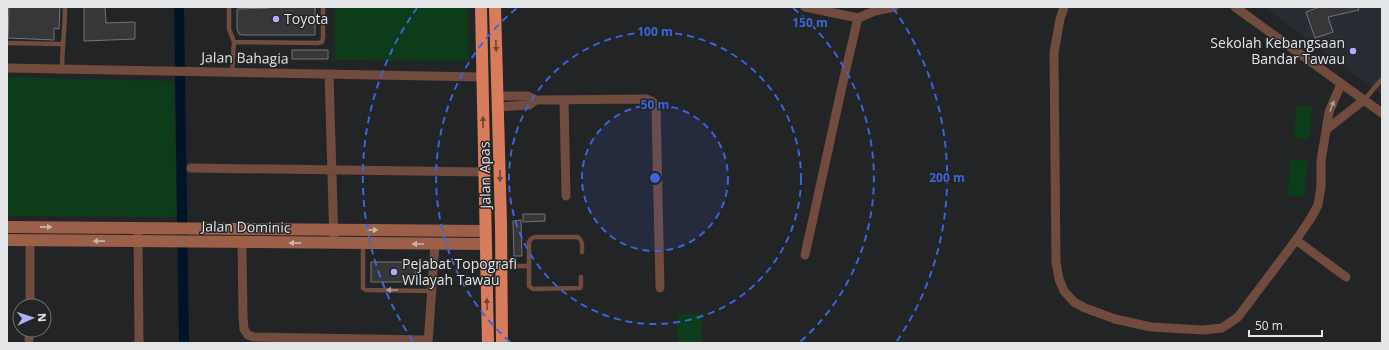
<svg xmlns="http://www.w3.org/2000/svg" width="1389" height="350" font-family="'Open Sans',sans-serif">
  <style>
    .built { fill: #282d34 }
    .green { fill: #0c3c1a }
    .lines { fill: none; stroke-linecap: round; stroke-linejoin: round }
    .canal { stroke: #001427; stroke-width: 10 }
    .building { fill: #37373a; stroke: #757577 }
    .lane { stroke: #704b3e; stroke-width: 4.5 }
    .street { stroke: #704b3e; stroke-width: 9 }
    .secondary { stroke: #9b5f4a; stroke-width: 12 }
    .highway { stroke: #d97c5c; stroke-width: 12 }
    .oneway { fill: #6c473c }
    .oneway2 { fill: #aa9892 }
    .oneway3 { fill: #cab6af }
    .ring { fill: none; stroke: #3b65da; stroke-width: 2; stroke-dasharray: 7 5 }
    .poi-dot { fill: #aeaefb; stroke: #232426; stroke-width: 1.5 }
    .labels { text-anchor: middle; stroke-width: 3; stroke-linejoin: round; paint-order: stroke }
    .poi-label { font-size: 14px; fill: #e4e5e6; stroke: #232426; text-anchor: start }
    .street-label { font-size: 14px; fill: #e4e5e6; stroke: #232426 }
    .centre { fill: #3b65da; stroke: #232426; stroke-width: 2 }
    .ring-label { font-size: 12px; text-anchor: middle; font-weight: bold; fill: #3b65da; stroke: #232426; stroke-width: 3; stroke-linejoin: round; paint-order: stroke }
  </style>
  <rect width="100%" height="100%" fill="#232426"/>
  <!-- built -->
  <path class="built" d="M1265 7H1382V95Z"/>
  <!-- green -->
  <path class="green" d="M335 7H468L469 61 335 60Z
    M7 77 174 81 177 214 174 217 7 216Z
    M1297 105 1312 107 1309 140 1293 138Z
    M1291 159 1308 161 1304 197 1287 195Z
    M677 314H702L701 343H677Z"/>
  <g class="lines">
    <!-- canal -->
    <path class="canal" d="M179 7 184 343"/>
  </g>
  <!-- building -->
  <path class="building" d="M9 7H60L59 29 54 28V40L8 38Z
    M84 7H105L106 23 135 22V39L84 41Z
    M269 7H315V35H243L239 34 237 29V9L269 8Z
    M1319 7H1358L1359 10 1328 17 1333 32 1315 38 1306 12Z
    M292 50H328V59H292Z
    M523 214H545V221L523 222Z
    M521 220 522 256H514L513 221Z
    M371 262H416V282H371Z"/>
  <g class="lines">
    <!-- lane -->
    <path class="lane" d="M229 7V29L234 42
      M7 43 62 44
      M62 69C62 48 65 28 65 7
      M232 72 234 42 318 43 322 42 323 38V7
      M1364 100 1382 79
      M363 244V288L366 290 431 291
      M502 266H529V242L531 239 534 237H578C583 241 582 246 582 252
      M529 266V286L533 289 580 288 581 286V277"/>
    <!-- street -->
    <path class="street" d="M805 7 858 18 875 11 894 7
      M1064 7 1060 19 1054 53 1056 262 1059 279 1064 291 1074 302 1085 308 1115 319 1151 327 1203 330 1222 328 1238 317 1296 240 1311 218 1318 205 1321 187V161L1329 112 1341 84
      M1235 7 1382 113
      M7 68 482 77
      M329 74 334 243
      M498 96H528L536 100 647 99 653 102 656 107 660 288
      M564 100 566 196
      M498 107 529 105 536 100
      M1327 129 1364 100
      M191 168 484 172
      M138 228 139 343
      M1296 240 1346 277
      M242 242 243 318 244 329 248 335 254 337 427 340
      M805 255 845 73 858 18
      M30 306V240
      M29 339 30 330
      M428 343 435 244"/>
    <!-- secondary -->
    <path class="secondary" d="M7 227 485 231
      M7 240 485 244"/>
    <!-- highway -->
    <path class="highway" d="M481 7 488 343
      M495 7 501 224 502 343"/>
  </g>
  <!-- one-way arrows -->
  <defs><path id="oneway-solid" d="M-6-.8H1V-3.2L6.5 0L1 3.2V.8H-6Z"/></defs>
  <g class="oneway">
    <use href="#oneway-solid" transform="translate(496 46) rotate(88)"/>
    <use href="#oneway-solid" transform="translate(483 122) rotate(-91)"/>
    <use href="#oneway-solid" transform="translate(500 176) rotate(89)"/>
    <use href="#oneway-solid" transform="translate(487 304) rotate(-92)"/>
  </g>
  <g class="oneway2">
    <use href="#oneway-solid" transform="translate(1332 106) rotate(-70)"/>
    <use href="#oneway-solid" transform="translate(392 290) rotate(-180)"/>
  </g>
  <g class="oneway3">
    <use href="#oneway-solid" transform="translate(46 227) rotate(1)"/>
    <use href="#oneway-solid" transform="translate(372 230) rotate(1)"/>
    <use href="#oneway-solid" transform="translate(99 241) rotate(-179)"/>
    <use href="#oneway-solid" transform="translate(295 243) rotate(-179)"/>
    <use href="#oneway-solid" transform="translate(418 244) rotate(-180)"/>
  </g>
  <!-- distance rings -->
  <circle cx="655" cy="178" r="73" fill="#3b65da" fill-opacity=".12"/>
  <g class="ring">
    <circle cx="655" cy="178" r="73"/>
    <circle cx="655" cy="178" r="146"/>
    <path d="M510 342A219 219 0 0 1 517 8M793 8A219 219 0 0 1 800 342"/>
    <path d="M413 341A292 292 0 0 1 417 8M893 8A292 292 0 0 1 897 341"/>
  </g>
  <!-- markers -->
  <g class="poi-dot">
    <circle cx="276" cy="19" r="4"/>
    <circle cx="1353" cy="51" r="4"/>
    <circle cx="394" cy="272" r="4"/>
  </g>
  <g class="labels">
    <!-- poi labels -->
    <g class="poi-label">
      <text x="284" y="24">Toyota</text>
      <text x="1345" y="48" text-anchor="end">Sekolah Kebangsaan<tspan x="1345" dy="16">Bandar Tawau</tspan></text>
      <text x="402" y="269">Pejabat Topografi<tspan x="402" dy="16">Wilayah Tawau</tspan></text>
    </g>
    <!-- street labels -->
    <g class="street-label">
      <text transform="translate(245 58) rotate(1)" y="5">Jalan Bahagia</text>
      <text transform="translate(485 175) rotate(-91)" y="5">Jalan Apas</text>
      <text transform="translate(246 227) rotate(1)" y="5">Jalan Dominic</text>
    </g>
  </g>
  <circle cx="655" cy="178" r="6" class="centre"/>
  <g class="ring-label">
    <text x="810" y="27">150 m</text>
    <text x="655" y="36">100 m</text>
    <text x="655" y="109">50 m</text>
    <text x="947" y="182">200 m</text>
  </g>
  <!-- border -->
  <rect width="1389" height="350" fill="none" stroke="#e4e5e6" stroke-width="16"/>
  <!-- north arrow -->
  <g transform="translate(32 318) rotate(87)"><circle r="19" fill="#232426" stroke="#707173"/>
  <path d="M0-3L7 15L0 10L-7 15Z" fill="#aeaefb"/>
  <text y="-6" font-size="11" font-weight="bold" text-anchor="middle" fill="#e4e5e6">N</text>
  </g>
  <!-- scale -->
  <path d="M1249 330v6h73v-6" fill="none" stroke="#e4e5e6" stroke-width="2"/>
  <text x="1255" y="330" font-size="12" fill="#e4e5e6" stroke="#232426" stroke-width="3" paint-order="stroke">50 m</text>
</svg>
